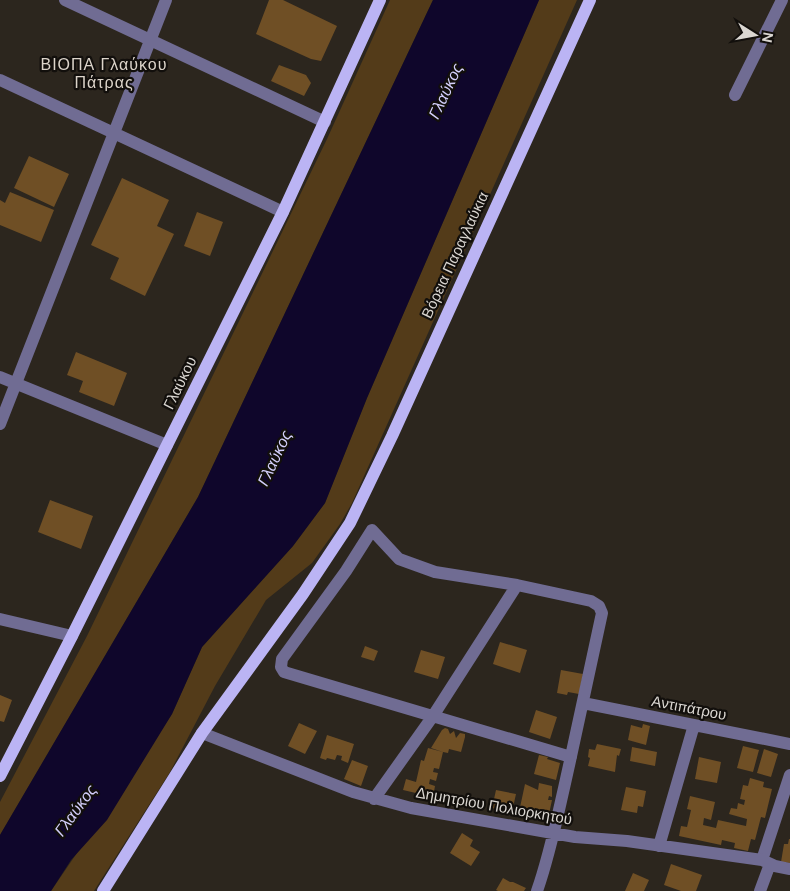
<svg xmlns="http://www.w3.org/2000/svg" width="790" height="891" font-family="'DM Sans',sans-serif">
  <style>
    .green { fill: #533b19 }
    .water { fill: #0f062b }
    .building { fill: #6f4f25 }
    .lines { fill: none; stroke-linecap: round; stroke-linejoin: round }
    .minor { stroke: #706c93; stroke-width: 12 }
    .major { stroke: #bbb4f4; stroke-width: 12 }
    .labels { text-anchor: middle; stroke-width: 4.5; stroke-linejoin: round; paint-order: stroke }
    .street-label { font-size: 15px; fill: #dad6d1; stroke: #120f0c }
    .neighbourhood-label { font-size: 16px; letter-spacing: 1px; fill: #dcd4ca; stroke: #120f0c }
    .water-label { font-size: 16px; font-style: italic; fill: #d3cffb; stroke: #120f0c }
  </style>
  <rect width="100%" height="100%" fill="#2c261e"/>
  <!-- green -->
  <path class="green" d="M390 0H433L198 497 0 835V802L87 636 327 139Z
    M539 0H577L352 503 340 524 312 563 266 600 215 686 170 772 94 891H51L172 714 202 647 293 546 325 503 367 398Z"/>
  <!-- water -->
  <path class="water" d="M433 0H539L367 398 325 503 293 546 202 647 172 714 107 820 71 860 51 891H0V835L198 497Z"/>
  <!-- building -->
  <path class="building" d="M269 0H283L337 26 321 61 311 59 256 34Z
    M279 65 306 75 311 83 304 96 271 81Z
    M29 156 69 174 54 207 14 188Z
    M122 178 169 200 157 226 174 234 145 296 110 279 119 258 91 245Z
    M10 192 54 210 41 242 0 225V200L5 203Z
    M197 212 223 222 210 256 184 246Z
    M76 352 127 373 114 406 79 392 83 381 67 375Z
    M50 500 93 516 81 549 38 532Z
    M500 642 527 650 520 673 493 664Z
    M365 646 378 651 374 661 361 657Z
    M421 650 445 657 438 679 414 672Z
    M561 670 583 674 579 694 568 692 567 695 557 693Z
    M0 695 12 700 4 722 0 721Z
    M536 710 557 717 550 739 529 732Z
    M299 723 317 731 305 754 288 746Z
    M643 724 650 726 646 745 628 740 631 725 642 728Z
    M445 728 448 729 450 734 454 731 456 738 460 733 465 734V737L461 752 449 749 448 753 443 752 439 769 434 768 433 772 438 773 436 781 430 779 429 784 435 786 433 797 403 790 406 779 416 782 421 760 424 761 428 748 443 752 431 748 442 730Z
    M327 735 354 744 348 763 341 760 342 756 337 755 335 760 327 758 326 760 320 758Z
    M597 744 621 749 619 756 617 755 615 772 588 766 590 758 588 757 589 749 595 750Z
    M743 746 759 750 753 772 737 768Z
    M632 747 657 752 655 766 630 761Z
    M764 749 778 754 771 777 757 773Z
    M539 755 548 757 547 759 560 763 556 780 534 774Z
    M699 757 721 762 717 783 695 779Z
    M352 760 368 766 361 786 344 779Z
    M750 778 764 782 763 787 772 789 765 818 761 817 755 840 751 839 748 851 734 848 735 843 722 840 721 845 679 836 681 826 687 827 691 810 687 809 690 796 715 802 711 820 704 818 703 825 716 828 718 820 746 826 747 819 729 814 731 808 737 809 738 803 744 805 745 800 740 799 743 785 748 786Z
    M539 783 552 786V797L549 796 548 800H552L549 814 531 810 530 814 519 812 525 784 538 790Z
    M626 787 646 791 643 807 638 806 637 813 621 810Z
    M496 790 516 794 512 812 492 808Z
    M462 833 473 840 470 846 480 852 471 866 450 853Z
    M789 839H790V863L781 862 784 844H788Z
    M671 864 702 875 696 891H681L664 885Z
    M633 873 649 880 644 891H625Z
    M503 878 510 882H513L526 888 524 891H498L496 890Z"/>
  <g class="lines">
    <!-- minor -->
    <path class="minor" d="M65 0 325 122
      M0 80 283 212
      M735 95 782 0
      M0 377 167 445
      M0 424 166 0
      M0 619 72 636
      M583 703 790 744
      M202 733 353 792 411 808 575 837 627 841 762 860 775 866 790 869
      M374 799 433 716 517 585
      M659 846 694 725
      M762 860 790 775
      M537 891C549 857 556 823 564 788 577 730 589 672 602 613L599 606 591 601 517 585 435 572 399 559 372 530 346 571 282 659 281 667 284 672 571 757
      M760 891 770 864"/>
    <!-- major -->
    <path class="major" d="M0 776 72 636 283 212 380 0
      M103 891 202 733 303 594 350 523 392 436 590 0"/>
  </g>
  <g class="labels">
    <!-- street labels -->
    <g class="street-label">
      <text transform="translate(455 255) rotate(-65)" y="5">Βόρεια Παραγλαύκια</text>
      <text transform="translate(180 383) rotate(-64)" y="5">Γλαύκου</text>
      <text transform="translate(689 708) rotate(11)" y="5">Αντιπάτρου</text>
      <text transform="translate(494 806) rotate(10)" y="5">Δημητρίου Πολιορκητού</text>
    </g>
    <!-- neighbourhood labels -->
    <g class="neighbourhood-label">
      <text x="104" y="70">ΒΙΟΠΑ Γλαύκου<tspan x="104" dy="18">Πάτρας</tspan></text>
    </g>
    <!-- water labels -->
    <g class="water-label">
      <text transform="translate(445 91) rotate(-65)" y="6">Γλαύκος</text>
      <text transform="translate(274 458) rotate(-65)" y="6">Γλαύκος</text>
      <text transform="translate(75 810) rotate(-54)" y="6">Γλαύκος</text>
    </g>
  </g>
  <!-- north arrow -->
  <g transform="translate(755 35) rotate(101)" stroke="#120f0c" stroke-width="4" paint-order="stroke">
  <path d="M0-4L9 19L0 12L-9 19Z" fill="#dad6d1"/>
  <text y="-8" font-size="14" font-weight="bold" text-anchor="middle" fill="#dad6d1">N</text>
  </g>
</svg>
